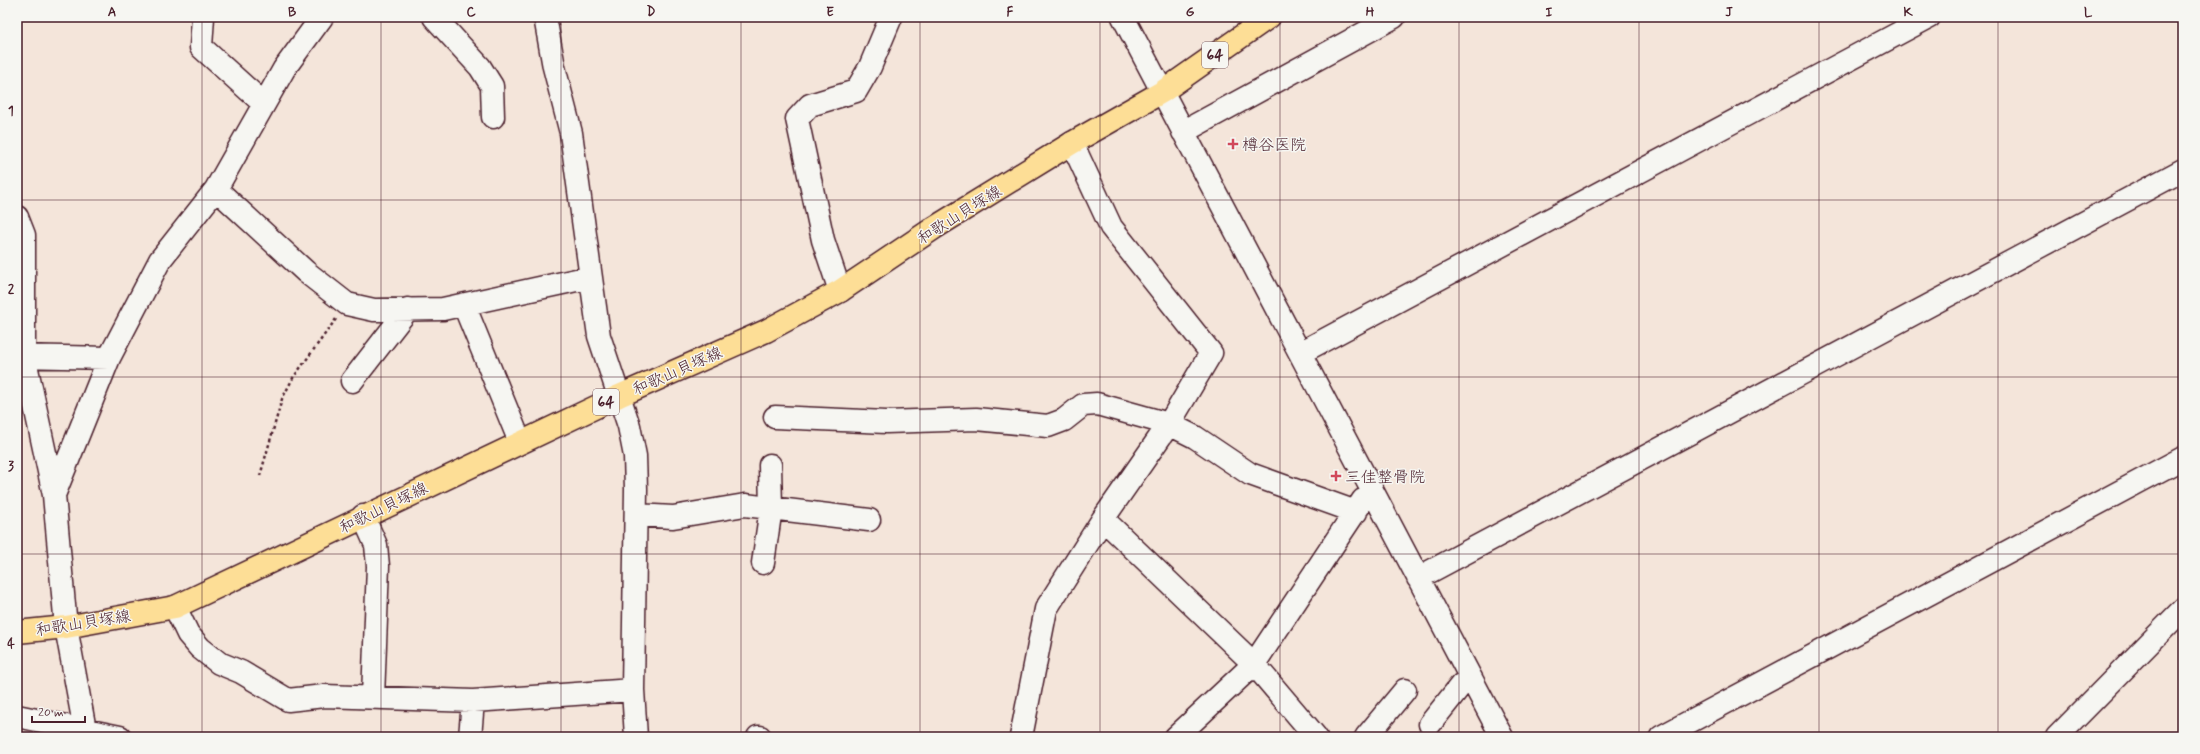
<svg xmlns="http://www.w3.org/2000/svg" width="2200" height="754" font-family="Mynerve,'Klee One',sans-serif">
  <style>
    .lines { fill: none; stroke-linecap: round; stroke-linejoin: round }
    .minor-casing { stroke: #4a1f2b; stroke-width: 25 }
    .major-casing { stroke: #4a1f2b; stroke-width: 25 }
    .path { stroke: #4a1f2b; stroke-width: 2.5; stroke-dasharray: 3 3; stroke-linecap: butt }
    .minor { stroke: #f6f6f2; stroke-width: 22 }
    .major { stroke: #fdde96; stroke-width: 22 }
    .grid { fill: none; stroke: #4a1f2b; stroke-width: 1; stroke-opacity: 0.55 }
    .poi-dot { fill: #d1495b; stroke: #f6f6f2; stroke-width: 1.5 }
    .labels { text-anchor: middle; stroke-width: 3; stroke-linejoin: round; paint-order: stroke }
    .shield { fill: #f6f6f2; stroke: #7e6067; stroke-width: 1 }
    .shield-label { font-size: 15px; font-weight: bold; fill: #4a1f2b }
    .poi-label { font-size: 16px; fill: #4a1f2b; stroke: #f6f6f2; text-anchor: start }
    .street-label { font-size: 16px; fill: #4a1f2b; stroke: #f6f6f2 }
    .neatline { fill: none; stroke: #4a1f2b; stroke-width: 1.5 }
    .grid-label { font-size: 13px; text-anchor: middle; font-weight: bold; fill: #4a1f2b }
  </style>
  <rect width="100%" height="100%" fill="#f4e5da"/>
  <filter id="ink" filterUnits="userSpaceOnUse"><feTurbulence type="fractalNoise" baseFrequency=".025" numOctaves="2"/><feDisplacementMap in="SourceGraphic" scale="8" xChannelSelector="R" yChannelSelector="G"/><feConvolveMatrix kernelMatrix="1 2 1 2 8 2 1 2 1" color-interpolation-filters="sRGB"/></filter>
  <g filter="url(#ink)">
    <g class="lines">
      <!-- minor casing -->
      <g class="minor-casing">
        <path id="minor" d="M203 17 201 47 264 104
          M434 17 480 67 492 86 493 117
          M545 17 554 67 571 133 599 336 629 426 635 456 636 489 633 690 636 737
          M1123 17 1502 737
          M1183 132 1394 17
          M216 189 306 272 347 304 374 310 443 309 590 277
          M17 217 24 235V355L54 495 66 627 85 730
          M840 291 823 240 797 119 810 105 856 91 870 67 891 17
          M464 305 520 442
          M1300 353 1929 17
          M17 356 109 358
          M352 381 408 309
          M775 417 886 422 976 419 1048 426 1064 420 1083 405 1097 404 1169 424 1195 437 1250 474 1356 512
          M54 495 109 358 160 260 216 189 284 69 322 17
          M636 515 673 517 745 505 869 520
          M363 516 376 545 378 566 373 697
          M1103 519 1254 664 1316 737
          M763 563 771 508 770 465
          M1418 578 2183 170
          M175 607 188 634 200 648 219 663 241 672 288 700 324 696 473 701 633 690
          M17 716 120 737
          M1430 724 1461 685 1472 680
          M470 737 473 701
          M758 737H760
          M1021 737 1046 609 1103 519 1169 424 1211 353 1111 227 1072 143
          M1176 737 1254 664 1363 500
          M1366 737 1405 690
          M1661 737 2183 458
          M2057 737 2183 609"/>
      </g>
      <!-- major casing -->
      <g class="major-casing">
        <path id="major" d="M17 632 66 627 175 607 619 396 766 331 840 291 934 228 1072 143 1162 92 1269 17"/>
      </g>
      <!-- path -->
      <path class="path" d="M260 476 282 399 293 378 336 319"/>
      <!-- minor -->
      <use href="#minor" class="minor"/>
      <!-- major -->
      <use href="#major" class="major"/>
    </g>
  </g>
  <!-- grid -->
  <path class="grid" d="M202 17V737M381 17V737M561 17V737M741 17V737M920 17V737M1100 17V737M1280 17V737M1459 17V737M1639 17V737M1819 17V737M1998 17V737M17 200H2183M17 377H2183M17 554H2183"/>
  <!-- markers -->
  <g class="poi-dot">
    <path d="M1231 138h4v4h4v4h-4v4h-4v-4h-4v-4h4z"/>
    <path d="M1334 470h4v4h4v4h-4v4h-4v-4h-4v-4h4z"/>
  </g>
  <g class="labels">
    <!-- shield labels -->
    <g class="shield">
      <rect x="1202" y="42" width="26" height="26" rx="3"/>
      <rect x="593" y="389" width="26" height="26" rx="3"/>
    </g>
    <g class="shield-label">
      <text x="1215" y="60">64</text>
      <text x="606" y="407">64</text>
    </g>
    <!-- poi labels -->
    <g class="poi-label">
      <text x="1242" y="150">樽谷医院</text>
      <text x="1345" y="482">三佳整骨院</text>
    </g>
    <!-- street labels -->
    <g class="street-label">
      <text transform="translate(959 214) rotate(-32)" y="6">和歌山貝塚線</text>
      <text transform="translate(677 370) rotate(-24)" y="6">和歌山貝塚線</text>
      <text transform="translate(383 507) rotate(-26)" y="6">和歌山貝塚線</text>
      <text transform="translate(83 622) rotate(-9)" y="6">和歌山貝塚線</text>
    </g>
  </g>
  <!-- margin -->
  <rect width="2200" height="754" fill="none" stroke="#f6f6f2" stroke-width="44"/>
  <!-- scale -->
  <path d="M32 716v6h53v-6" fill="none" stroke="#4a1f2b" stroke-width="2"/>
  <text x="38" y="716" font-size="12" fill="#4a1f2b" stroke="#f6f6f2" stroke-width="3" paint-order="stroke">20 m</text>
  <rect x="22" y="22" width="2156" height="710" class="neatline"/>
  <g class="grid-label">
    <text x="112" y="16">A</text>
    <text x="292" y="16">B</text>
    <text x="471" y="16">C</text>
    <text x="651" y="16">D</text>
    <text x="830" y="16">E</text>
    <text x="1010" y="16">F</text>
    <text x="1190" y="16">G</text>
    <text x="1370" y="16">H</text>
    <text x="1549" y="16">I</text>
    <text x="1729" y="16">J</text>
    <text x="1908" y="16">K</text>
    <text x="2088" y="16">L</text>
    <text x="11" y="115">1</text>
    <text x="11" y="293">2</text>
    <text x="11" y="470">3</text>
    <text x="11" y="648">4</text>
  </g>
</svg>
